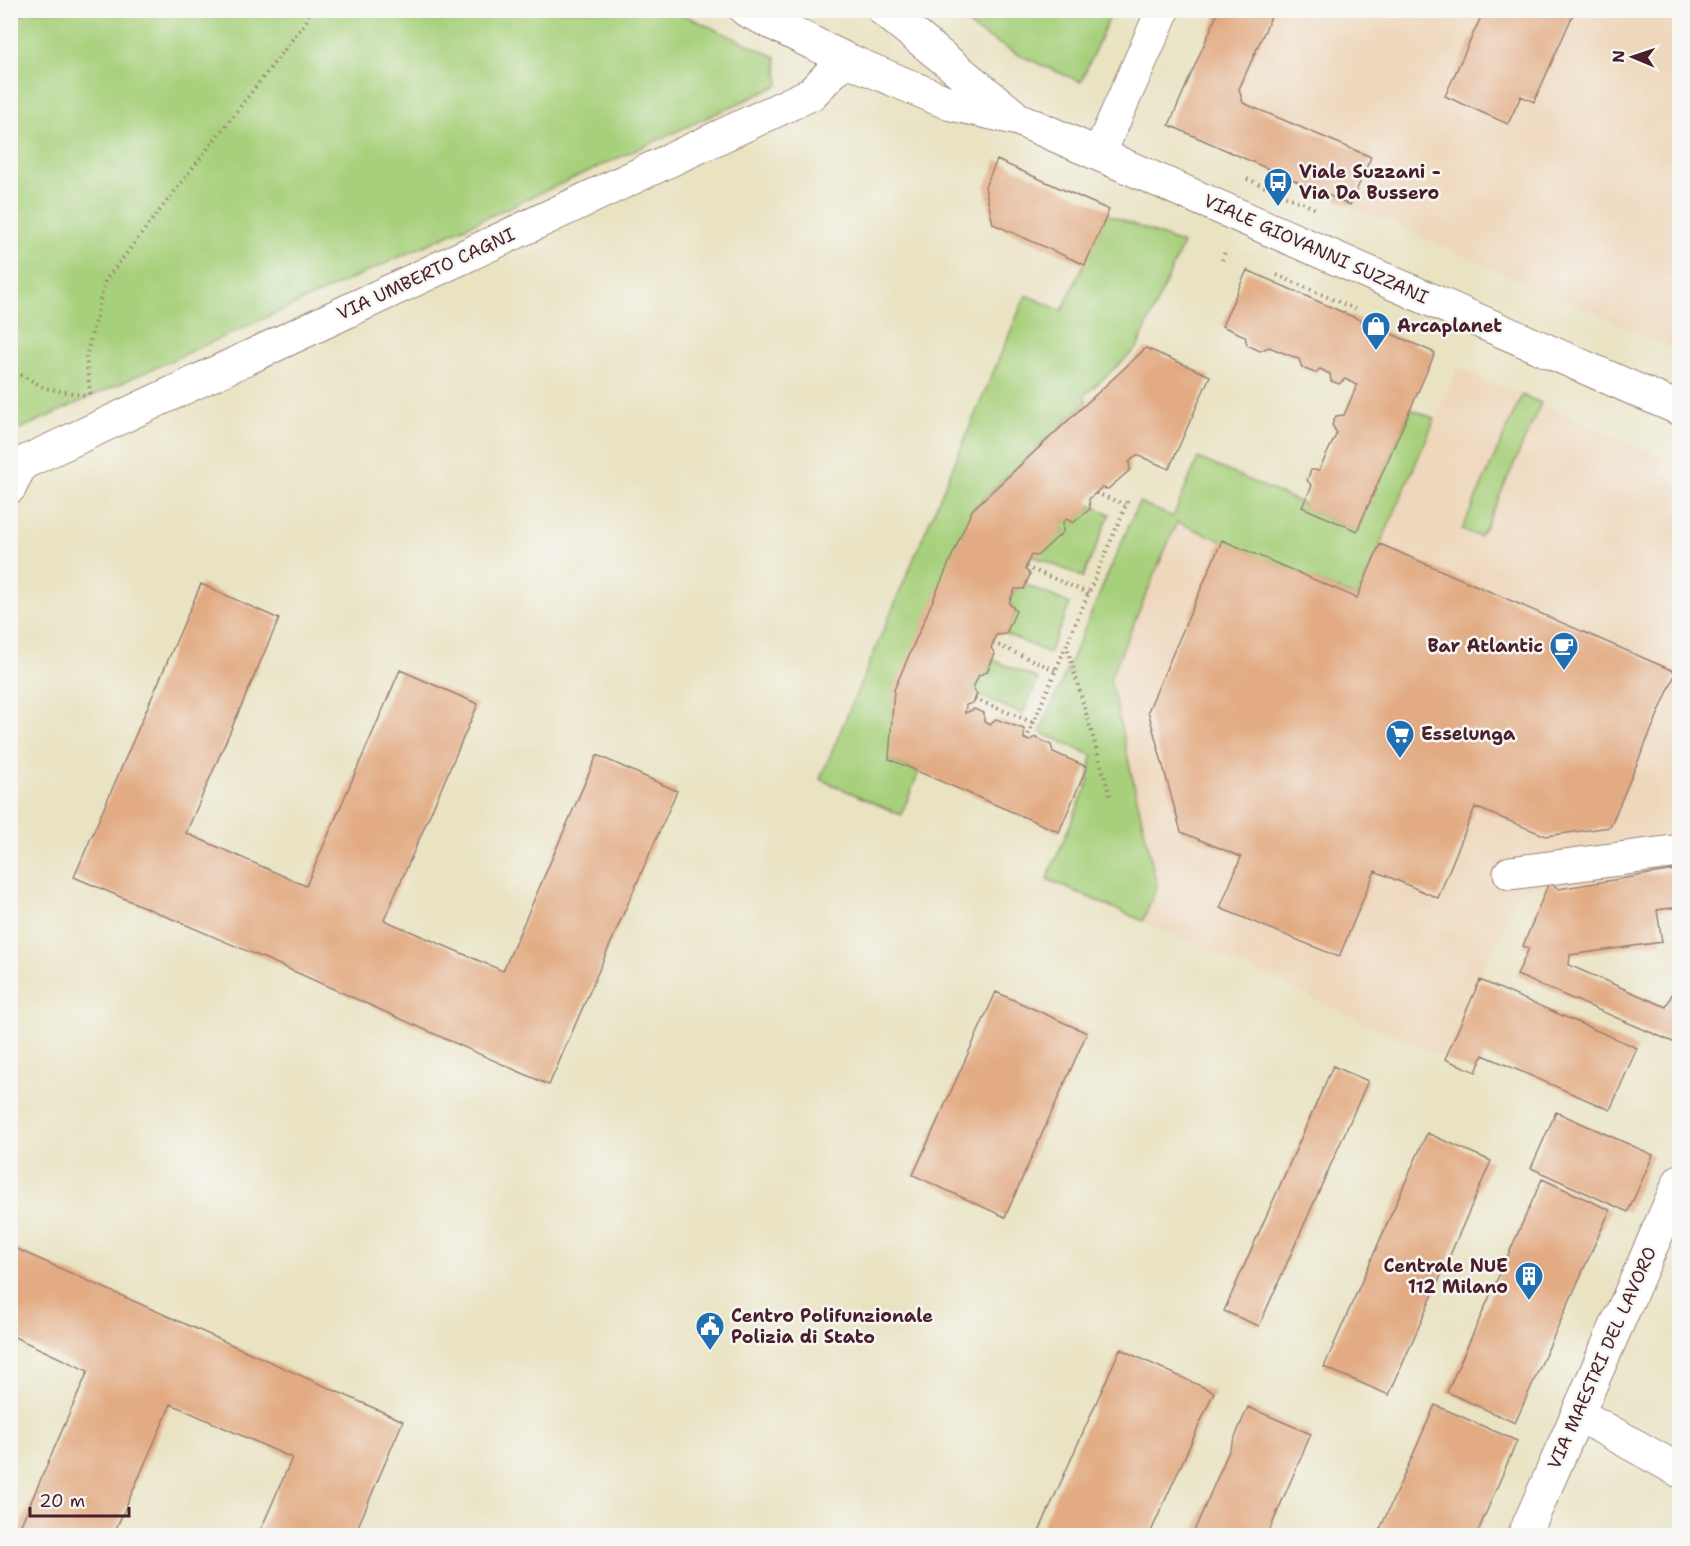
<svg xmlns="http://www.w3.org/2000/svg" width="1690" height="1546" font-family="'Shantell Sans',sans-serif">
  <style>
    .built { fill: #eed7bb }
    .green { fill: #a7d07c; stroke: #787854; stroke-width: 1.5 }
    .building { fill: #e2ab83 }
    .lines { fill: none; stroke-linecap: round; stroke-linejoin: round }
    .minor-casing { stroke: #9a8176; stroke-width: 35 }
    .path { stroke: #9a8176; stroke-width: 4; stroke-dasharray: 1.5 4.5; stroke-linecap: butt }
    .minor { stroke: #fff; stroke-width: 33 }
    .labels { text-anchor: middle; stroke-width: 5; stroke-linejoin: round; paint-order: stroke }
    .poi-label { font-size: 18px; font-weight: bold; fill: #4a1f2b; stroke: #f6f6f2; text-anchor: start }
    .street-label { font-size: 18px; fill: #4a1f2b; stroke: #f6f6f2 }
  </style>
  <rect width="100%" height="100%" fill="#f6f6f2"/>
  <filter id="ink" filterUnits="userSpaceOnUse"><feTurbulence type="fractalNoise" baseFrequency=".0167" numOctaves="2"/><feDisplacementMap in="SourceGraphic" scale="12" xChannelSelector="R" yChannelSelector="G"/><feConvolveMatrix kernelMatrix="1 2 1 2 8 2 1 2 1" color-interpolation-filters="sRGB"/></filter>
  <filter id="wash" filterUnits="userSpaceOnUse"><feTurbulence type="fractalNoise" baseFrequency=".008" numOctaves="4" result="noise"/><feDisplacementMap in="SourceGraphic" scale="24" xChannelSelector="R" yChannelSelector="G"/><feGaussianBlur stdDeviation="1.35" result="paint"/><feColorMatrix in="noise" values="0 0 0 0 0 0 0 0 0 0 0 0 0 0 0 0 0 1.4 0 .05"/><feComposite in="paint" operator="in"/></filter>
  <g filter="url(#wash)">
    <rect width="100%" height="100%" fill="#e9e3c2"/>
    <!-- built -->
    <path class="built" d="M1219 11H1679V351L1169 125Z
      M1458 367 1679 465V869L1559 889 1549 882 1518 892 1445 1059 1143 921 1157 886 1109 679 1177 521 1357 598Z"/>
    <!-- green -->
    <path class="green" d="M29 11H675L776 57 779 85 11 433 10 20Z
      M954 11H1112L1081 82 1021 56 976 31Z
      M1107 214 1183 244 1137 348 1084 396 1087 401 972 510 889 759 919 772 901 815 820 779 1026 295 1062 311Z
      M1522 395 1541 403 1485 529 1479 536 1462 530Z
      M1411 409 1435 419 1357 598 1177 522 1110 679 1157 886 1143 921 1047 879 1088 783 1092 755 1040 732 1139 502 1173 517 1198 458 1304 504 1303 507 1357 531Z
      M1090 505 1110 514 1083 577 1031 555 1063 532V522L1067 519 1074 522 1090 509Z
      M1025 584 1070 604 1049 653 1006 634 1016 611 1009 603 1015 589 1023 588Z
      M993 660 1038 679 1023 714 977 695 973 688 979 675 987 672Z"/>
    <g id="blocks">
      <!-- building -->
      <path class="building" d="M1219 10H1274L1239 89 1243 103 1371 157 1350 205 1169 125Z
        M1484 10H1575L1534 102 1521 96 1508 124 1445 96Z
        M997 160 1109 210 1085 265 993 224 985 187Z
        M1247 270 1435 353 1357 531 1302 507 1312 486 1307 480 1311 470H1319L1337 433 1332 425 1336 416 1344 415 1357 385 1345 379 1339 384 1331 381 1330 374 1320 369 1315 373 1302 368 1299 359 1269 347 1260 351 1247 345 1245 336 1222 326Z
        M1146 348 1210 376 1169 469 1137 455 1129 462 1130 470 1108 489 1101 488 1089 499 1090 509 1073 523 1067 519 1063 522V532L1037 556 1031 555 1025 569 1030 574 1024 589H1015L1009 603 1016 611 1006 634 996 635 991 648 995 654 987 672 979 675 973 688 977 694 973 703 966 705 965 713 974 709 984 713V722L990 725 996 719 1024 729V739L1029 741 1035 737 1051 745 1053 752 1087 767 1059 832 889 759 894 690 972 510Z
        M1222 540 1357 598 1380 544 1676 672 1610 827 1546 836 1475 807 1438 898 1375 871 1339 957 1220 908 1241 857 1181 832 1148 711Z
        M201 584 279 619 186 833 306 886 400 670 478 704 384 920 503 971 597 755 677 791 549 1085 273 962 74 877Z
        M1680 869V907L1657 910 1662 942 1570 955 1569 965 1666 1007 1680 977V1045L1517 975 1529 948 1523 946 1549 882 1559 889Z
        M1480 980 1637 1048 1610 1110 1483 1055 1476 1072 1445 1059Z
        M996 992 1087 1033 1005 1217 913 1175Z
        M1333 1066 1368 1081 1259 1326 1224 1311Z
        M1556 1112 1653 1155 1628 1212 1531 1168Z
        M1427 1133 1491 1161 1389 1395 1324 1367Z
        M1542 1179 1610 1210 1515 1423 1447 1392Z
        M10 1246 403 1421 354 1536H258L292 1458 171 1404 113 1536H16L88 1371 10 1335Z
        M1120 1349 1214 1392 1149 1536H1037Z
        M1435 1405 1517 1441 1476 1536H1377Z
        M1248 1407 1311 1434 1267 1536H1192Z"/>
    </g>
  </g>
  <g filter="url(#ink)">
    <use href="#blocks" fill-opacity="0" stroke="#9a8176" stroke-width="1.5"/>
    <g class="lines">
      <!-- minor casing -->
      <g class="minor-casing">
        <path id="minor" d="M746 10 845 59 951 104 1018 119 1680 409
          M884 10 1012 114
          M1099 154 1163 10
          M10 487 21 464 811 94 845 59
          M1510 873 1680 851
          M1578 1414 1680 1471
          M1524 1536 1680 1181"/>
      </g>
      <!-- path -->
      <path class="path" d="M1247 179 1318 210
        M1222 260 1225 252
        M1277 275 1355 309
        M10 369 45 388 87 396
        M90 394 86 357 105 281 306 22 310 10
        M1096 493 1126 505
        M1026 567 1088 593
        M993 643 1055 670
        M1066 644 1111 799
        M975 699 1034 723
        M1026 740 1129 498"/>
      <!-- minor -->
      <use href="#minor" class="minor"/>
    </g>
  </g>
  <!-- icons -->
  <defs>
    <g id="bus-pin" transform="scale(1.5)"><path d="M0 17L-7.5 6A9.5 9.5 0 1 1 7.5 6Z" fill="#1f6fb2" stroke="#f6f6f2"/><path d="M-5-6H5V4H4V6H2V4H-2V6H-4V4H-5ZM-3.5-4V0h7V-4ZM-3.5 1.2v1.5H-2V1.2ZM2 1.2v1.5H3.5V1.2Z" fill="#fff"/></g>
    <g id="shop-pin" transform="scale(1.5)"><path d="M0 17L-7.5 6A9.5 9.5 0 1 1 7.5 6Z" fill="#1f6fb2" stroke="#f6f6f2"/><path d="M-5-2.5h2.3a2.7 3.5 0 0 1 5.4 0H5L5.5 6h-11ZM-1.5-2.5h3a1.5 2.3 0 0 0-3 0Z" fill="#fff"/></g>
    <g id="cafe-pin" transform="scale(1.5)"><path d="M0 17L-7.5 6A9.5 9.5 0 1 1 7.5 6Z" fill="#1f6fb2" stroke="#f6f6f2"/><path d="M-5.5-4.5H6V0H3Q3 3.5 0 3.5H-2.5Q-5.5 3.5-5.5 0ZM3-3.2v2h1.7v-2ZM-6 4.5H4V6H-6Z" fill="#fff"/></g>
    <g id="supermarket-pin" transform="scale(1.5)"><path d="M0 17L-7.5 6A9.5 9.5 0 1 1 7.5 6Z" fill="#1f6fb2" stroke="#f6f6f2"/><path d="M-6-5.5h2.5l.6 2H6L4.5 2H-2.5L-4.4-4H-6ZM-1.5 3.2a1.3 1.3 0 1 0 .1 0ZM3 3.2a1.3 1.3 0 1 0 .1 0Z" fill="#fff"/></g>
    <g id="building-pin" transform="scale(1.5)"><path d="M0 17L-7.5 6A9.5 9.5 0 1 1 7.5 6Z" fill="#1f6fb2" stroke="#f6f6f2"/><path d="M-4-6H4V6H1V3H-1V6H-4ZM-2.5-4.3h1.7v1.8h-1.7ZM.8-4.3h1.7v1.8H.8ZM-2.5-1h1.7V.8h-1.7ZM.8-1h1.7V.8H.8Z" fill="#fff"/></g>
    <g id="civic-pin" transform="scale(1.5)"><path d="M0 17L-7.5 6A9.5 9.5 0 1 1 7.5 6Z" fill="#1f6fb2" stroke="#f6f6f2"/><path d="M-.6-6.5H3V-4.5H.6V-3L4-1V1h2V6H-6V1h2V-1L-.6-3ZM-1.2 2.5V6h2.4V2.5Z" fill="#fff"/></g>
  </defs>
  <g fill-rule="evenodd">
    <use href="#bus-pin" x="1278" y="182"/>
    <use href="#shop-pin" x="1376" y="326"/>
    <use href="#cafe-pin" x="1564" y="646"/>
    <use href="#supermarket-pin" x="1400" y="734"/>
    <use href="#building-pin" x="1529" y="1276"/>
    <use href="#civic-pin" x="710" y="1326"/>
  </g>
  <g class="labels">
    <!-- poi labels -->
    <g class="poi-label">
      <text x="1299" y="178">Viale Suzzani -<tspan x="1299" dy="21">Via Da Bussero</tspan></text>
      <text x="1397" y="332">Arcaplanet</text>
      <text x="1543" y="652" text-anchor="end">Bar Atlantic</text>
      <text x="1421" y="740">Esselunga</text>
      <text x="1508" y="1272" text-anchor="end">Centrale NUE<tspan x="1508" dy="21">112 Milano</tspan></text>
      <text x="731" y="1322">Centro Polifunzionale<tspan x="731" dy="21">Polizia di Stato</tspan></text>
    </g>
    <!-- street labels -->
    <g class="street-label">
      <text transform="translate(1316 249) rotate(24)" y="6">VIALE GIOVANNI SUZZANI</text>
      <text transform="translate(426 274) rotate(-25)" y="6">VIA UMBERTO CAGNI</text>
      <text transform="translate(1602 1358) rotate(-66)" y="6">VIA MAESTRI DEL LAVORO</text>
    </g>
  </g>
  <!-- margin -->
  <rect width="1690" height="1546" fill="none" stroke="#f6f6f2" stroke-width="36"/>
  <!-- north arrow -->
  <g transform="translate(1633 57) rotate(272)" stroke="#f6f6f2" stroke-width="4.5" paint-order="stroke">
  <path d="M0-4.5L10 22L0 15L-10 22Z" fill="#4a1f2b"/>
  <text y="-9" font-size="16" font-weight="bold" text-anchor="middle" fill="#4a1f2b">N</text>
  </g>
  <!-- scale -->
  <path d="M30 1507v9h99v-9" fill="none" stroke="#4a1f2b" stroke-width="3"/>
  <text x="39" y="1507" font-size="18" fill="#4a1f2b" stroke="#f6f6f2" stroke-width="4.5" paint-order="stroke">20 m</text>
</svg>
